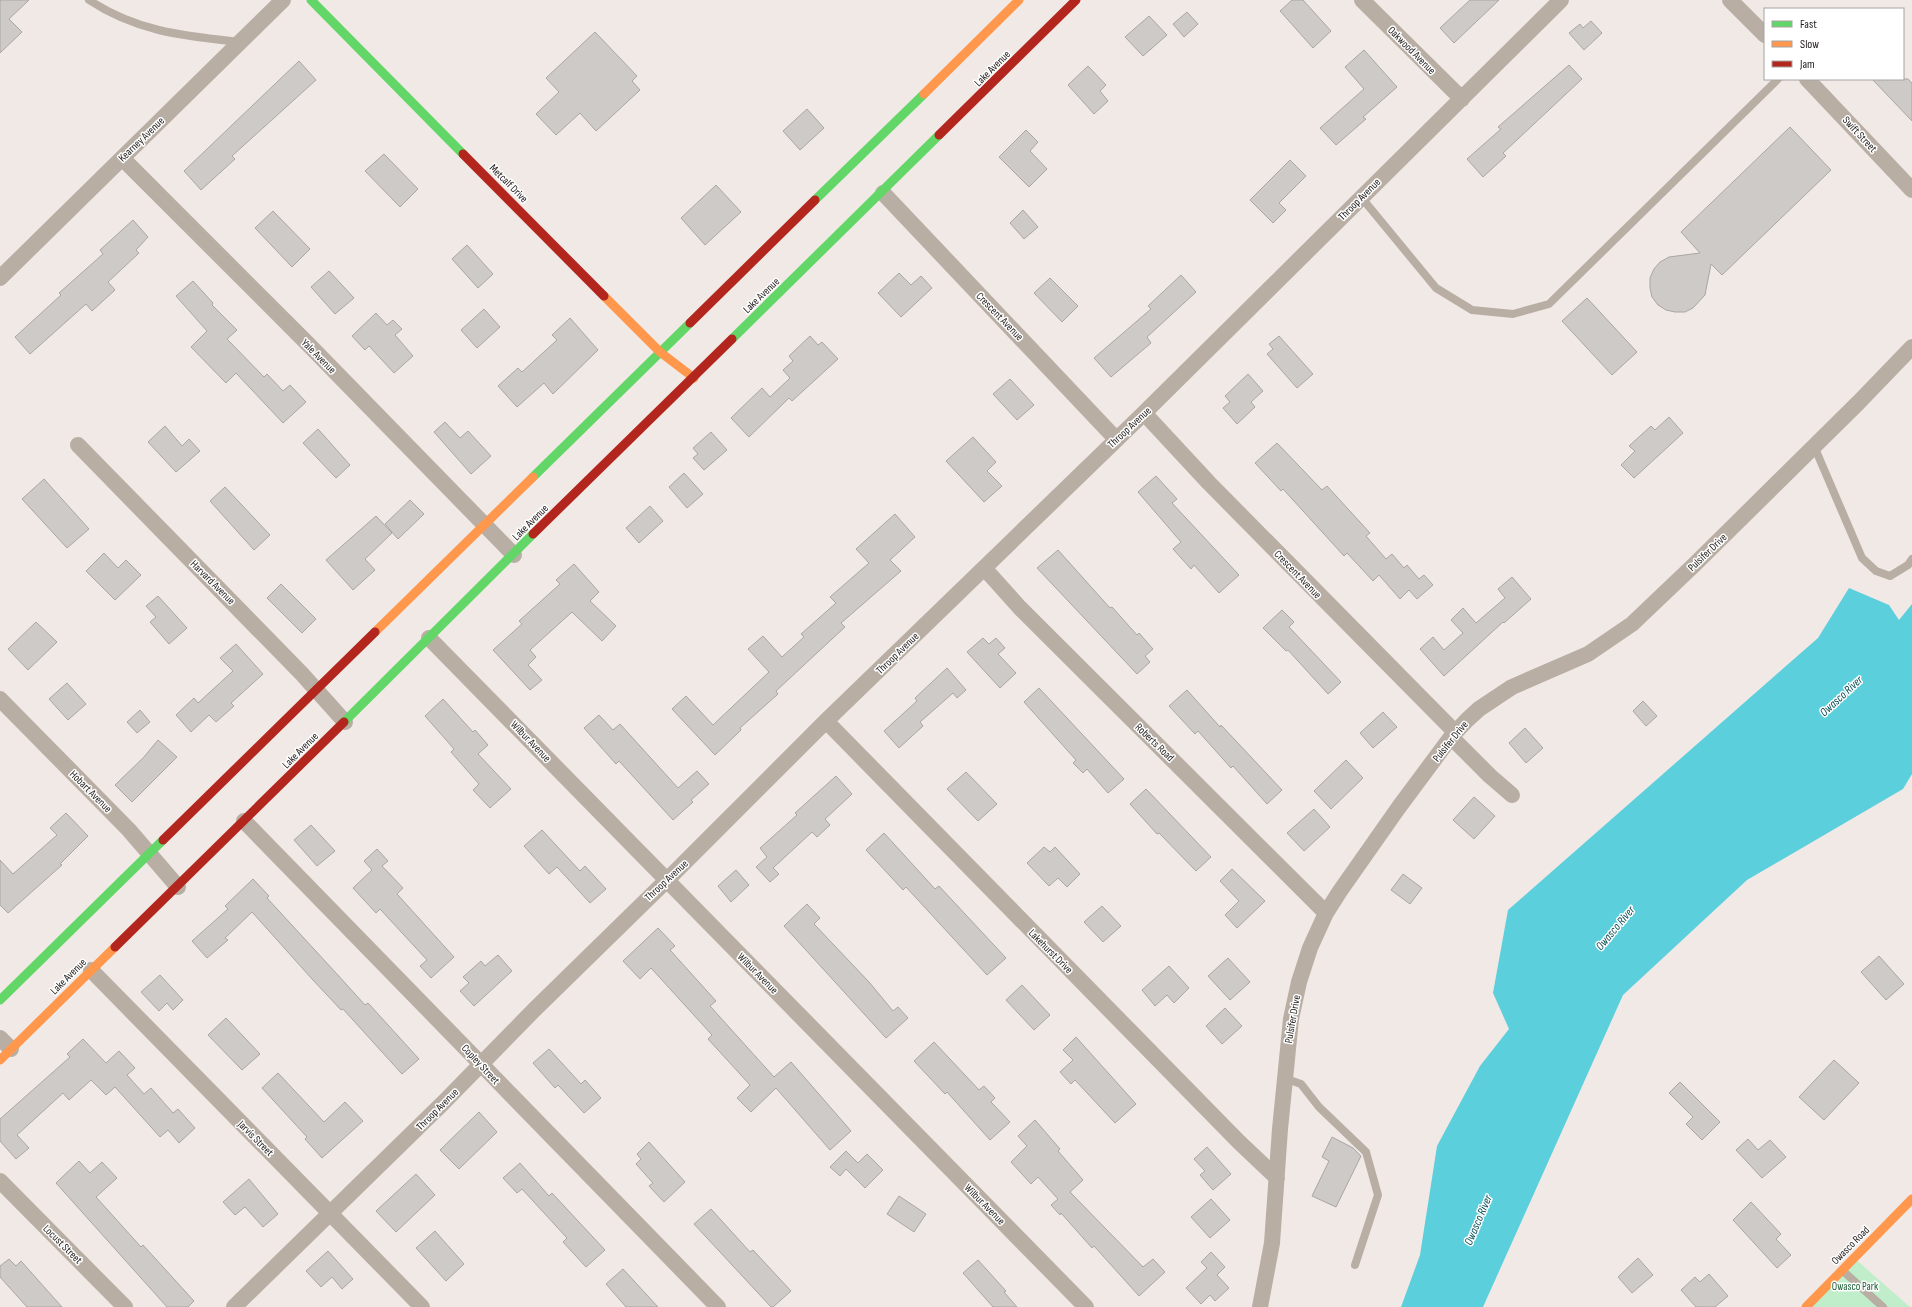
<svg xmlns="http://www.w3.org/2000/svg" width="1912" height="1307" font-family="'Sofia Sans Condensed',sans-serif">
  <style>
    .green { fill: #c1eeca }
    .water { fill: #5ccfdc }
    .building { fill: #cecac7; stroke: #aaa6a3 }
    .lines { fill: none; stroke-linecap: round; stroke-linejoin: round }
    .lane { stroke: #b8aea4; stroke-width: 8 }
    .street { stroke: #b8aea4; stroke-width: 16 }
    .fast { stroke: #63d668; stroke-width: 9 }
    .slow { stroke: #ff974d; stroke-width: 9 }
    .jam { stroke: #b3261e; stroke-width: 9 }
    .labels { text-anchor: middle; stroke-width: 3; stroke-linejoin: round; paint-order: stroke }
    .street-label { font-size: 11px; fill: #201c1a; stroke: #fff }
    .park-label { font-size: 11px; fill: #1f6037; stroke: #fff }
    .water-label { font-size: 12px; font-style: italic; fill: #064a52; stroke: #fff }
  </style>
  <rect width="100%" height="100%" fill="#f0e9e6"/>
  <!-- green -->
  <path class="green" d="M1854 1258 1910 1307H1806Z"/>
  <!-- water -->
  <path class="water" d="M1849 588 1889 605 1899 620 1912 604V774L1903 789 1747 880 1623 995 1483 1307H1401L1420 1255 1437 1146 1480 1066 1509 1029 1493 993 1508 910 1818 638Z"/>
  <!-- building -->
  <path class="building" d="M0 0H29L9 19 22 32 0 53Z
    M1292 0H1303L1331 31 1313 48 1280 11Z
    M1470 0H1499L1454 43 1440 28Z
    M1187 12 1198 24 1184 37 1173 24Z
    M1149 16 1167 35 1143 56 1125 37Z
    M1591 21 1602 33 1584 50 1569 33 1580 24 1583 28Z
    M595 32 637 76 632 81 640 90 596 131 580 113 556 135 536 114 559 92 546 78Z
    M1364 50 1397 87 1363 117 1366 119 1336 145 1320 128 1364 89 1345 67Z
    M299 61 316 80 232 156 235 159 201 190 184 171Z
    M1569 65 1582 79 1503 153 1506 156 1483 177 1467 159 1501 129 1498 127Z
    M1088 66 1106 85 1100 91 1108 101 1094 114 1068 85Z
    M1872 79H1908L1912 83V121Z
    M807 109 824 128 800 150 783 131Z
    M1790 127 1831 170 1722 275 1711 264 1705 295 1693 308 1685 312H1675L1666 310 1658 305 1652 297 1650 288V278L1654 269 1660 262 1669 257 1700 253 1681 232Z
    M1026 130 1038 142 1030 151 1047 169 1029 187 999 157Z
    M384 154 418 189 400 207 365 171Z
    M1290 160 1306 176 1279 203 1286 210 1273 223 1250 200Z
    M716 185 741 212 705 245 681 218Z
    M1023 210 1038 227 1024 239 1010 223Z
    M273 211 310 249 292 267 255 228Z
    M133 220 148 237 136 250 139 253 108 282 115 290 92 311 86 304 30 354 15 337 61 295 59 293 103 254 100 250Z
    M467 245 493 274 478 288 452 259Z
    M329 271 354 298 335 314 311 287Z
    M899 273 911 285 921 276 932 288 901 317 878 293Z
    M1181 275 1196 292 1147 337 1151 343 1111 377 1094 358 1151 309 1148 306Z
    M1050 278 1078 306 1062 322 1034 293Z
    M193 281 213 303 212 305 237 330 227 339 264 377 267 374 283 391 290 385 306 402 283 423 236 373 226 383 191 347 207 331 176 296Z
    M1587 298 1637 352 1612 375 1562 321Z
    M484 309 500 327 477 348 461 330Z
    M376 313 387 325 393 320 402 329 395 335 413 356 394 373 369 346 365 350 352 336Z
    M570 318 598 350 553 394 544 383 517 407 498 386 518 368 522 372 557 340 552 335Z
    M810 336 818 345 822 342 838 359 792 401 789 398 749 437 731 418 762 388 770 397 790 378 783 370 793 361 789 356Z
    M1279 336 1313 374 1297 388 1267 354 1273 349 1269 344Z
    M1248 374 1263 391 1251 402 1255 407 1237 424 1223 408 1230 402 1225 396Z
    M1010 379 1034 405 1017 420 993 394Z
    M1669 417 1683 433 1634 478 1621 465 1635 451 1629 446 1651 426 1655 430Z
    M445 422 460 438 468 431 491 456 471 474 434 432Z
    M165 426 182 446 189 439 200 451 176 472 148 442Z
    M318 429 350 465 336 478 303 443Z
    M711 432 727 450 704 470 693 458 698 454 693 448Z
    M973 437 996 462 987 471 1002 486 984 502 946 461Z
    M1277 443 1322 490 1327 486 1370 533 1366 536 1386 559 1392 554 1404 568 1407 565 1419 579 1424 575 1433 585 1417 599 1409 590 1400 599 1379 575 1373 581 1347 553 1344 556 1283 489 1281 491 1255 463Z
    M684 473 703 494 687 508 669 487Z
    M1156 476 1177 499 1172 503 1239 575 1219 593 1194 565 1191 569 1173 549 1181 542 1138 492Z
    M44 479 89 529 67 548 22 499Z
    M225 487 270 535 254 550 210 501Z
    M410 500 424 514 398 539 385 524Z
    M650 506 663 521 639 543 626 528Z
    M895 514 915 537 890 560 901 571 841 623 845 627 776 691 778 694 740 728 741 730 715 755 672 709 686 696 713 725 769 672 748 649 763 636 782 657 804 637 801 634 836 603 830 597 869 563 856 549Z
    M376 516 392 533 365 559 375 570 353 590 326 560Z
    M1058 550 1110 608 1112 607 1137 635 1139 633 1153 649 1145 656 1150 662 1137 674 1037 568Z
    M104 553 118 568 126 560 141 575 115 600 86 571Z
    M574 564 599 592 590 601 616 626 602 641 572 612 530 650 536 657 528 665 542 680 530 690 493 650 522 624 519 621 560 584 556 580Z
    M1512 577 1531 599 1504 623 1503 622 1444 676 1420 649 1433 637 1444 650 1463 633 1451 620 1463 608 1476 623 1505 598 1498 589Z
    M281 584 316 619 302 633 267 598Z
    M158 596 187 628 169 644 150 622 156 617 146 606Z
    M1282 610 1294 622 1289 627 1341 682 1328 694 1288 650 1286 651 1263 628Z
    M36 622 57 642 28 670 8 649Z
    M983 638 989 644 996 638 1005 648 998 654 1016 673 1000 688 967 652Z
    M236 644 263 674 231 703 234 706 216 722 209 715 191 732 176 715 194 698 198 703 233 671 220 658Z
    M947 668 966 690 957 698 953 693 920 722 923 726 899 748 884 731 917 701 915 698Z
    M67 683 86 704 68 720 49 699Z
    M1039 688 1124 779 1108 793 1087 769 1083 773 1073 763 1076 760 1024 702Z
    M1187 690 1220 727 1221 725 1282 790 1267 804 1233 766 1231 768 1198 731 1195 734 1169 706Z
    M443 699 473 732 475 730 488 745 478 754 511 789 490 808 473 790 479 784 451 752 454 749 425 716Z
    M1643 701 1657 716 1646 726 1633 711Z
    M140 710 150 722 137 733 127 722Z
    M1383 712 1397 727 1373 748 1360 733Z
    M599 715 613 730 620 724 678 788 697 771 709 784 691 800 693 802 673 820 619 761 616 764 584 728Z
    M1525 728 1543 748 1526 763 1509 743Z
    M158 740 177 757 132 802 115 785 144 757Z
    M1346 760 1363 778 1331 809 1314 791Z
    M966 772 997 804 978 821 947 789Z
    M836 776 852 794 825 819 830 825 817 837 812 832 773 868 779 874 770 882 756 867 767 857 760 848 797 815 795 813Z
    M1146 789 1211 857 1196 871 1159 833 1157 834 1130 804Z
    M1474 797 1495 816 1474 839 1453 820Z
    M1314 809 1330 827 1304 851 1287 833Z
    M66 813 88 836 60 864 62 865 8 913 0 905V860L13 874 57 835 50 828Z
    M311 825 335 851 317 866 294 840Z
    M542 830 580 871 585 866 606 889 590 903 557 867 549 874 524 846Z
    M884 833 935 889 939 886 1006 958 987 975 906 887 903 890 866 850Z
    M1044 847 1050 852 1055 847 1080 874 1067 887 1058 878 1049 886 1027 863Z
    M377 849 388 861 382 866 403 888 397 894 454 957 431 978 420 966 427 960 380 909 376 913 353 888 372 870 364 861Z
    M1232 869 1265 901 1237 928 1225 915 1239 901 1220 881Z
    M736 870 749 885 731 902 718 886Z
    M1403 874 1422 888 1410 904 1391 890Z
    M253 879 269 896 267 898 336 973 365 1005 368 1003 419 1059 402 1074 343 1009 341 1010 312 979 252 912 225 938 228 940 207 958 192 941 228 909 225 906Z
    M807 904 820 918 814 924 869 982 893 1011 898 1007 908 1018 886 1038 784 926Z
    M1102 906 1121 926 1103 942 1084 922Z
    M658 928 675 946 670 950 716 1001 710 1006 774 1077 791 1062 851 1131 830 1150 776 1088 751 1112 737 1098 750 1085 708 1039 712 1035 651 968 640 979 623 961Z
    M498 955 512 971 474 1006 460 991 469 983 463 977 481 961 485 966Z
    M1879 956 1904 984 1886 1000 1861 972Z
    M1228 958 1250 982 1230 1000 1208 976Z
    M1169 966 1189 988 1174 1003 1167 995 1155 1006 1142 990Z
    M160 975 183 1000 173 1010 167 1003 159 1011 141 992Z
    M1022 985 1050 1015 1034 1030 1006 1000Z
    M1225 1008 1242 1026 1222 1044 1206 1026Z
    M226 1018 260 1054 242 1070 208 1035Z
    M1076 1037 1136 1104 1115 1123 1075 1080 1071 1084 1060 1072 1073 1060 1063 1050Z
    M83 1039 106 1063 119 1051 135 1068 127 1075 144 1094 151 1088 173 1113 178 1109 195 1128 179 1143 168 1130 160 1137 115 1087 106 1095 91 1080 69 1100 63 1093 17 1135 29 1148 16 1159 0 1141V1119L70 1057 67 1054Z
    M934 1042 979 1090 984 1086 995 1098 991 1102 1010 1122 990 1140 947 1092 945 1094 914 1061Z
    M549 1049 581 1084 585 1080 601 1098 584 1113 558 1085 555 1088 533 1063Z
    M1834 1060 1859 1083 1824 1120 1799 1097Z
    M278 1073 324 1122 345 1102 363 1121 322 1158 305 1139 307 1137 262 1088Z
    M1680 1082 1720 1122 1702 1140 1686 1124 1693 1117 1669 1093Z
    M479 1112 497 1132 459 1169 440 1150Z
    M1035 1120 1060 1149 1058 1151 1083 1180 1070 1192 1143 1267 1153 1259 1165 1272 1139 1296 1094 1246 1092 1248 1061 1213 1060 1215 1051 1205 1058 1199 1038 1177 1031 1184 1011 1162 1027 1146 1018 1136Z
    M1332 1137 1353 1148 1361 1156 1336 1207 1312 1196 1329 1161 1322 1157Z
    M1748 1139 1758 1150 1770 1140 1786 1157 1762 1178 1736 1150Z
    M649 1142 685 1182 664 1202 649 1186 653 1183 636 1164 641 1159 637 1154Z
    M1207 1147 1231 1174 1213 1190 1200 1175 1205 1171 1194 1159Z
    M846 1151 858 1163 867 1154 883 1170 865 1188 846 1169 840 1176 830 1167Z
    M79 1161 90 1173 102 1162 117 1178 96 1197 141 1247 143 1245 194 1301 188 1307H167L56 1183Z
    M520 1163 549 1196 552 1193 605 1250 586 1267 563 1242 567 1238 522 1189 517 1193 503 1178Z
    M416 1174 435 1195 396 1232 376 1211Z
    M249 1179 278 1214 263 1227 245 1207 235 1215 223 1202Z
    M899 1196 926 1214 914 1232 887 1214Z
    M1211 1199 1230 1220 1210 1238 1191 1217Z
    M1751 1202 1781 1234 1776 1239 1791 1255 1777 1268 1733 1220Z
    M711 1209 750 1252 753 1250 791 1291 773 1307H771L694 1224Z
    M435 1231 464 1264 446 1281 416 1248Z
    M328 1251 353 1279 342 1289 332 1277 321 1287 306 1271Z
    M1211 1252 1225 1267 1217 1275 1229 1288 1215 1301 1210 1295 1201 1304 1186 1288 1207 1268 1201 1262Z
    M1638 1258 1653 1275 1632 1293 1618 1277Z
    M9 1259 16 1266 21 1261 62 1307H27L0 1277V1266Z
    M978 1260 1006 1291 1004 1292 1017 1307H993L963 1273Z
    M623 1269 658 1307H626L606 1284Z
    M1709 1274 1728 1296 1715 1307H1696L1681 1290 1695 1277 1700 1282Z"/>
  <g class="lines">
    <!-- lane -->
    <path class="lane" d="M89 0C137 32 185 36 240 42
      M1361 197 1436 288 1472 310 1513 314 1549 304 1778 79
      M1814 446 1862 558 1876 571 1890 576 1908 565 1912 559
      M1284 1078 1301 1084 1319 1107 1366 1152 1378 1195 1355 1265
      M1843 1271 1883 1307"/>
    <!-- street -->
    <path class="street" d="M1362 0 1462 99
      M1730 0 1765 35
      M1807 79 1912 190
      M122 158 309 345 514 555
      M883 193 1116 439
      M0 278 283 0
      M1144 413 1209 483 1455 732
      M78 445 302 674 345 722
      M985 569 1020 608 1326 913
      M429 638 1086 1307
      M0 699 129 830 178 887
      M826 721 1239 1142 1277 1178
      M1451 737 1490 776 1512 795
      M244 821C402 984 560 1146 718 1307
      M91 970 422 1307
      M0 1038 11 1049
      M0 1181 125 1307
      M234 1307 443 1103 534 1010 667 880 826 721 1144 413 1561 0
      M1260 1307 1272 1243 1280 1129 1291 1019 1299 982 1310 948 1326 913 1340 891 1399 807 1451 737 1467 720 1479 709 1512 687 1588 654 1632 624 1695 564 1859 402 1912 347"/>
    <!-- fast -->
    <path class="fast" d="M311 0 463 154
      M815 200 924 94
      M732 339 939 135
      M533 477 690 323
      M344 722 533 534
      M0 1000 163 840"/>
    <!-- slow -->
    <path class="slow" d="M924 94 1019 0
      M604 296 660 352 694 378
      M375 632 533 477
      M0 1060 115 947
      M1806 1307 1912 1199"/>
    <!-- jam -->
    <path class="jam" d="M939 135 1076 0
      M463 154 604 296
      M690 323 815 200
      M533 534 732 339
      M163 840 375 632
      M115 947 344 722"/>
  </g>
  <g class="labels">
    <!-- street labels -->
    <g class="street-label">
      <text transform="translate(1412 50) rotate(45)" y="4">Oakwood Avenue</text>
      <text transform="translate(992 68) rotate(-45)" y="4">Lake Avenue</text>
      <text transform="translate(1860 134) rotate(47)" y="4">Swift Street</text>
      <text transform="translate(141 139) rotate(-44)" y="4">Kearney Avenue</text>
      <text transform="translate(509 183) rotate(45)" y="4">Metcalf Drive</text>
      <text transform="translate(1359 199) rotate(-45)" y="4">Throop Avenue</text>
      <text transform="translate(761 295) rotate(-44)" y="4">Lake Avenue</text>
      <text transform="translate(1000 316) rotate(46)" y="4">Crescent Avenue</text>
      <text transform="translate(319 356) rotate(45)" y="4">Yale Avenue</text>
      <text transform="translate(1129 427) rotate(-43)" y="4">Throop Avenue</text>
      <text transform="translate(530 522) rotate(-45)" y="4">Lake Avenue</text>
      <text transform="translate(1707 552) rotate(-44)" y="4">Pulsifer Drive</text>
      <text transform="translate(1298 574) rotate(46)" y="4">Crescent Avenue</text>
      <text transform="translate(213 582) rotate(45)" y="4">Harvard Avenue</text>
      <text transform="translate(897 653) rotate(-44)" y="4">Throop Avenue</text>
      <text transform="translate(531 741) rotate(46)" y="4">Wilbur Avenue</text>
      <text transform="translate(1450 741) rotate(-51)" y="4">Pulsifer Drive</text>
      <text transform="translate(1155 742) rotate(44)" y="4">Roberts Road</text>
      <text transform="translate(300 750) rotate(-45)" y="4">Lake Avenue</text>
      <text transform="translate(91 791) rotate(45)" y="4">Hobart Avenue</text>
      <text transform="translate(666 880) rotate(-43)" y="4">Throop Avenue</text>
      <text transform="translate(1051 951) rotate(45)" y="4">Lakehurst Drive</text>
      <text transform="translate(758 973) rotate(45)" y="4">Wilbur Avenue</text>
      <text transform="translate(68 976) rotate(-45)" y="4">Lake Avenue</text>
      <text transform="translate(1292 1019) rotate(-80)" y="4">Pulsifer Drive</text>
      <text transform="translate(481 1064) rotate(47)" y="4">Copley Street</text>
      <text transform="translate(437 1109) rotate(-45)" y="4">Throop Avenue</text>
      <text transform="translate(256 1138) rotate(45)" y="4">Jarvis Street</text>
      <text transform="translate(985 1204) rotate(45)" y="4">Wilbur Avenue</text>
      <text transform="translate(63 1244) rotate(45)" y="4">Locust Street</text>
      <text transform="translate(1850 1245) rotate(-45)" y="4">Owasco Road</text>
    </g>
    <!-- park labels -->
    <g class="park-label">
      <text x="1855" y="1290">Owasco Park</text>
    </g>
    <!-- water labels -->
    <g class="water-label">
      <text transform="translate(1841 696) rotate(-43)" y="4">Owasco River</text>
      <text transform="translate(1615 928) rotate(-50)" y="4">Owasco River</text>
      <text transform="translate(1478 1220) rotate(-67)" y="4">Owasco River</text>
    </g>
  </g>
  <!-- legend -->
  <rect x="1764" y="8" width="140" height="72" fill="#ffffff" stroke="#a6a4a3"/>
  <rect x="1772" y="21" width="20" height="6" fill="#63d668" stroke="#a6a4a3"/>
  <text x="1800" y="28" font-size="12" fill="#201c1a">Fast</text>
  <rect x="1772" y="41" width="20" height="6" fill="#ff974d" stroke="#a6a4a3"/>
  <text x="1800" y="48" font-size="12" fill="#201c1a">Slow</text>
  <rect x="1772" y="61" width="20" height="6" fill="#b3261e" stroke="#a6a4a3"/>
  <text x="1800" y="68" font-size="12" fill="#201c1a">Jam</text>
</svg>
